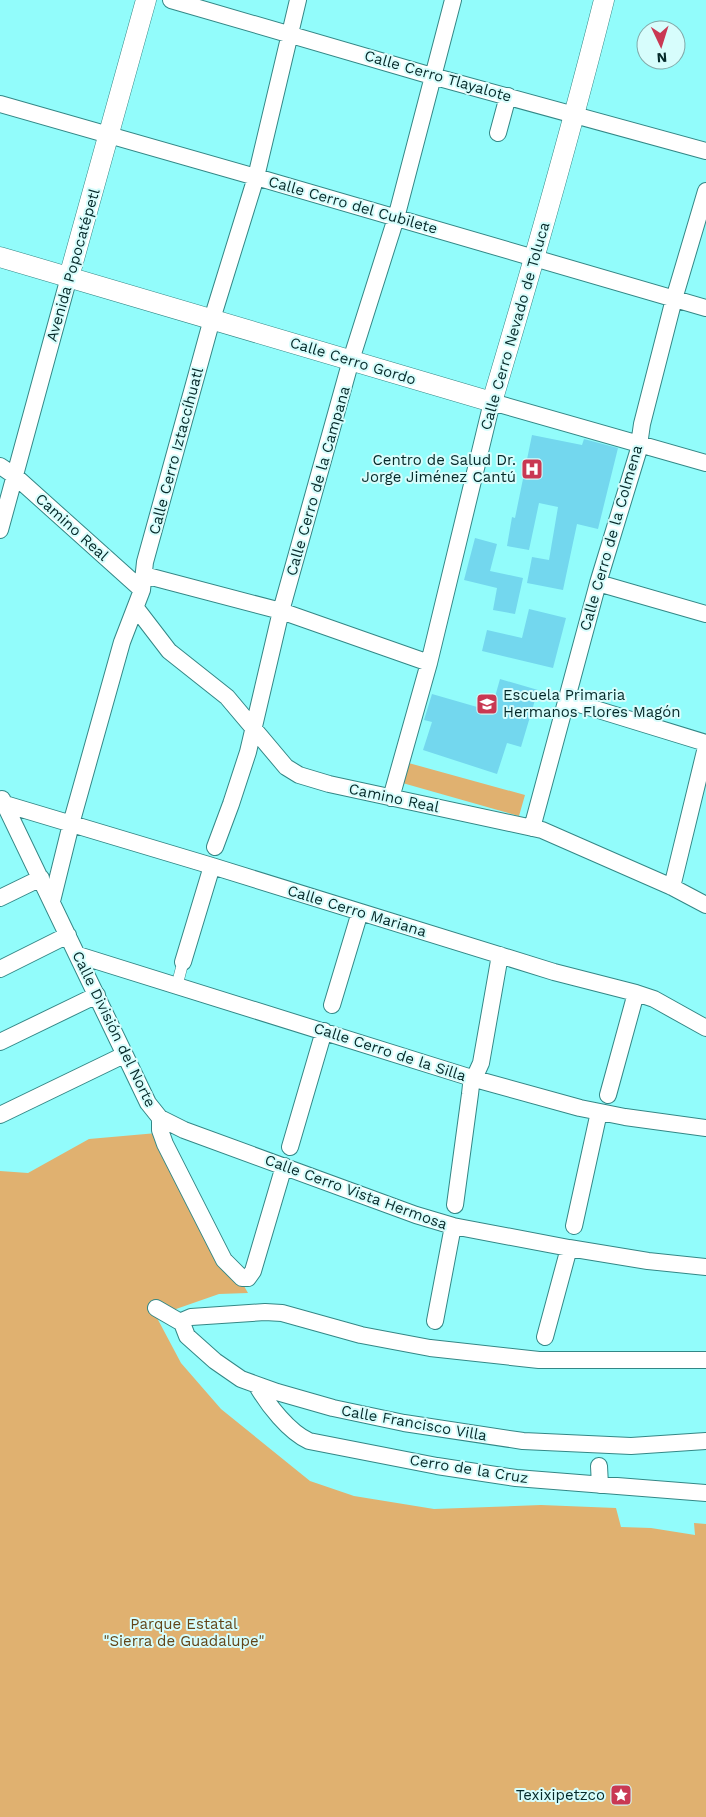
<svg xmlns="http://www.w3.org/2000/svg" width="706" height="1817" font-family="'Work Sans',sans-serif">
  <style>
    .green { fill: #e0b170 }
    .building { fill: #73d7ee }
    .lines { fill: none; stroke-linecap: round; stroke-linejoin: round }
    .pedestrian-casing { stroke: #348786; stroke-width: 12 }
    .minor-casing { stroke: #348786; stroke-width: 18 }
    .tertiary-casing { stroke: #348786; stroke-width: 21 }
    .pedestrian { stroke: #fff; stroke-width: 11 }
    .minor { stroke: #fff; stroke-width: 16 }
    .tertiary { stroke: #fff; stroke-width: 20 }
    .labels { text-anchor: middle; stroke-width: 4; stroke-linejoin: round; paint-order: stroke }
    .street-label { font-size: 15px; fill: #052929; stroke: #d7fdfc }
    .poi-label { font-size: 15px; fill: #052929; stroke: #d7fdfc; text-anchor: end }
    .park-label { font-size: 15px; fill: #624518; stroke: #d7fdfc }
  </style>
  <rect width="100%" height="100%" fill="#92fcfb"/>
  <!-- green -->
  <path class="green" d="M405 762 525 795 519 816 399 782Z
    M157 1133 248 1293 219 1294 156 1316 181 1363 221 1409 310 1481 354 1496 434 1509 541 1505 616 1508 621 1527 651 1528 695 1535 694 1523 706 1524V1817H0V1171L28 1173 89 1139Z"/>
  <!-- building -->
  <path class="building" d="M532 435 582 445 584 439 618 448 598 529 577 524 563 590 527 583 532 557 549 560 558 507 539 503 529 550 507 546 512 517 515 518Z
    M475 538 497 544 490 571 523 578 515 614 493 610 497 588 464 580Z
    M529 609 566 618 553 668 482 651 487 630 522 638Z
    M500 679 538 690 521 747 507 743 497 774 423 750 432 722 424 720 432 694 491 711Z"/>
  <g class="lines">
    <!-- pedestrian casing -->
    <g class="pedestrian-casing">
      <path id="pedestrian" d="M177 985 183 962"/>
    </g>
    <!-- minor casing -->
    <g class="minor-casing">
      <path id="minor" d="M171 0 432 76 706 151
        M0 104 256 177 706 308
        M498 133 508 96
        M0 466 15 476 142 590
        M0 530 69 277
        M144 575 281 611 429 663
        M598 583 706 614
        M136 608 169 651 227 697 286 767 299 775 329 784 542 830 672 887 706 905
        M566 700 706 743
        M391 798 429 663 492 402 706 463
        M2 799 148 1103 160 1118V1130L165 1144 224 1260 242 1278H248L253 1271 284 1166
        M5 804 212 866 554 972 636 993 654 999 706 1028
        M532 828 598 583 638 452 642 424 674 299 706 191
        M215 847 231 804 248 752 281 611 351 360 396 218 453 0
        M672 887 706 747
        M0 898 41 878
        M52 901 71 824 122 642 142 590 145 562 212 319 256 177 298 0
        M78 955 475 1079 580 1108 625 1117 706 1128
        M183 962 212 866
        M0 969 68 935
        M332 1005 360 912
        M0 1042 97 995
        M608 1095 636 993
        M0 1115 124 1055
        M160 1118 184 1130 416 1215 453 1226 569 1248 648 1261 706 1267
        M290 1147 324 1031
        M455 1205 470 1094 471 1085 481 1063 500 955
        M574 1226 599 1112
        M156 1308 182 1323 187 1336 215 1361 241 1379 277 1392 333 1408 404 1423 523 1441 631 1446 706 1441
        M435 1321 453 1226
        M182 1323 184 1320 191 1317 265 1312 282 1313 361 1335 430 1348 539 1360H706
        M545 1337 569 1248
        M257 1386C268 1405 289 1432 309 1441L437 1466 516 1478 706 1493
        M599 1466 600 1485"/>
    </g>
    <!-- tertiary casing -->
    <g class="tertiary-casing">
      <path id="tertiary" d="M0 257 492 402C532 268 570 135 604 0
        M69 277 146 0"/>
    </g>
    <!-- pedestrian -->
    <use href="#pedestrian" class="pedestrian"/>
    <!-- minor -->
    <use href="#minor" class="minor"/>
    <!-- tertiary -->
    <use href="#tertiary" class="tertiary"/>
  </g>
  <!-- icons -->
  <defs>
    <g id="hospital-square" transform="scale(1.125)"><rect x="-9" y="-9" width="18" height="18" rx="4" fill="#c93853" stroke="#d7fdfc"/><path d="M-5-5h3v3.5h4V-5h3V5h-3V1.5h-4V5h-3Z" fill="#fff"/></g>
    <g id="school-square" transform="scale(1.125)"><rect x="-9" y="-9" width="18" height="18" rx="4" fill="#c93853" stroke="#d7fdfc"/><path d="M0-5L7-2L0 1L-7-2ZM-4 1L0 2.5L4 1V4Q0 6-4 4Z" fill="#fff"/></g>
    <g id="sight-square" transform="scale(1.125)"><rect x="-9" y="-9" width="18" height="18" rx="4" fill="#c93853" stroke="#d7fdfc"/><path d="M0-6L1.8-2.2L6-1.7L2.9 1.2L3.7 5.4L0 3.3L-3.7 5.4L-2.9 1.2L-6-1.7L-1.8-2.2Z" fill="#fff"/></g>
  </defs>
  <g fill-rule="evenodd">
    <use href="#hospital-square" x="532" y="469"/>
    <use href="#school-square" x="487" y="704"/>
    <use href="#sight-square" x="621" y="1795"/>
  </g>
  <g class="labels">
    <!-- street labels -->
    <g class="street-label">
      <text transform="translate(438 76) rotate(16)" y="5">Calle Cerro Tlayalote</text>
      <text transform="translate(353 205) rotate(16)" y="5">Calle Cerro del Cubilete</text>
      <text transform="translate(73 265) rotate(-74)" y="5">Avenida Popocatépetl</text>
      <text transform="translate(515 326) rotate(-74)" y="5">Calle Cerro Nevado de Toluca</text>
      <text transform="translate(353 361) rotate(17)" y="5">Calle Cerro Gordo</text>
      <text transform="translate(176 451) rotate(-75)" y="5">Calle Cerro Iztaccíhuatl</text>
      <text transform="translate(318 481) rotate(-74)" y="5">Calle Cerro de la Campana</text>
      <text transform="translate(72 527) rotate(42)" y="5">Camino Real</text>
      <text transform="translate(611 538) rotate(-74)" y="5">Calle Cerro de la Colmena</text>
      <text transform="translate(394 798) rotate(12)" y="5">Camino Real</text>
      <text transform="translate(357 911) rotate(17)" y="5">Calle Cerro Mariana</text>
      <text transform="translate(114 1029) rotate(64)" y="5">Calle División del Norte</text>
      <text transform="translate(390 1052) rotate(18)" y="5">Calle Cerro de la Silla</text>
      <text transform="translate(356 1192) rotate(20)" y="5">Calle Cerro Vista Hermosa</text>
      <text transform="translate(414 1423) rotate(10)" y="5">Calle Francisco Villa</text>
      <text transform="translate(469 1469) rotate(9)" y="5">Cerro de la Cruz</text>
    </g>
    <!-- poi labels -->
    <g class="poi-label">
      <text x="516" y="465">Centro de Salud Dr.<tspan x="516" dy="17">Jorge Jiménez Cantú</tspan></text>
      <text x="503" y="700" text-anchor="start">Escuela Primaria<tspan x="503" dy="17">Hermanos Flores Magón</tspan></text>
      <text x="605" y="1800">Texixipetzco</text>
    </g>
    <!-- park labels -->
    <g class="park-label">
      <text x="184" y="1629">Parque Estatal<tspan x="184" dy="17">"Sierra de Guadalupe"</tspan></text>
    </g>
  </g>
  <!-- north arrow -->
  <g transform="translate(661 45) rotate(176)"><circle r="24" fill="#d7fdfc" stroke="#83a8a8"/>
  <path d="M0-4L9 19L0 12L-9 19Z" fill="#c93853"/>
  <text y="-8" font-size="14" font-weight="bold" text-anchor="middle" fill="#052929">N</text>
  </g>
</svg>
